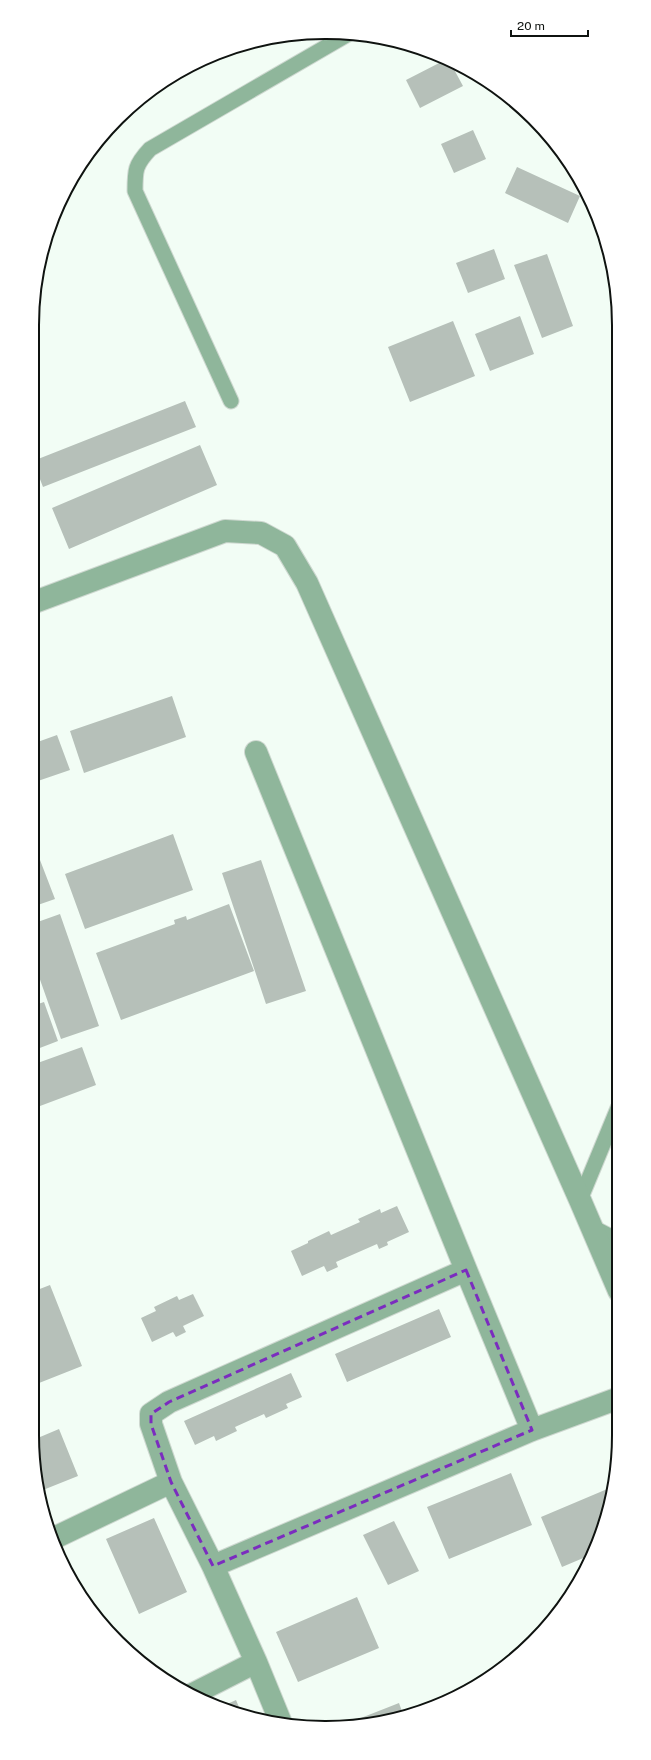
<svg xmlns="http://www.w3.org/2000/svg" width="651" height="1760" font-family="'Public Sans',sans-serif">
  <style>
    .building { fill: #b6c0b9 }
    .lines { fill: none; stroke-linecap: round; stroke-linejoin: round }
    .service-casing { stroke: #ced8d0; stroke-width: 17 }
    .minor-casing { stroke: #ced8d0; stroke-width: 24 }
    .service { stroke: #8fb69b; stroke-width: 15 }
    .minor { stroke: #8fb69b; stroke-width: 22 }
    .marked { fill: none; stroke: #7b2cbf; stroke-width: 3; stroke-dasharray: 8 5; stroke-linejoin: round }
    .rim { fill: none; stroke: #0f1310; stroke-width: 2 }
  </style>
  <rect width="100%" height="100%" fill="#f2fdf5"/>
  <!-- building -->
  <path class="building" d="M445 60 450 62 463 86 420 108 406 80Z
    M473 130 486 159 454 173 441 144Z
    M517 167 580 196 568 223 505 193Z
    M494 249 505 279 468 293 456 263Z
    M547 254 573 326 542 338 514 265Z
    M520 316 534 354 490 371 475 334Z
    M453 321 475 376 410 402 388 347Z
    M185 401 196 427 43 487 33 461Z
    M200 445 217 485 69 549 52 508Z
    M172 696 186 737 84 773 70 731Z
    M57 735 70 770 32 783V744Z
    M173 834 193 890 85 929 65 874Z
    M40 860 55 899 32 907V863Z
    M261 860 306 991 266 1004 222 873Z
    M229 904 254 971 121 1020 96 953 175 924 174 920 186 916 187 920Z
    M60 914 99 1026 61 1039 32 957V924Z
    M32 983 35 992 32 993Z
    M44 1002 58 1041 32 1051V1006Z
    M82 1047 96 1085 32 1109V1065Z
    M397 1206 409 1232 387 1242 388 1245 379 1249 377 1244 336 1262 338 1267 327 1272 324 1266 302 1276 291 1251 308 1243V1241L329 1231 331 1235 360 1222 358 1219 380 1209 381 1213Z
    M50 1285 82 1366 34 1385 32 1381V1292Z
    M193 1294 204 1316 183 1326 186 1332 176 1337 173 1332 152 1342 141 1318 156 1311 154 1307 177 1296 179 1300Z
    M439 1309 451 1337 347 1382 335 1354Z
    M291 1373 302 1397 286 1404 288 1408 266 1418 264 1414 235 1427 237 1431 216 1441 214 1436 195 1445 184 1421Z
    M59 1429 78 1476 38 1492 33 1440Z
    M511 1473 532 1525 449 1559 427 1507Z
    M612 1487 609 1510 588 1556 562 1567 541 1517Z
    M154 1518 187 1592 139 1614 106 1539Z
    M394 1521 419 1571 388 1585 363 1535Z
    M357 1597 379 1648 298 1682 276 1632Z
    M236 1700 241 1712 223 1706Z
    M399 1703 404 1717 401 1718 345 1727H338Z"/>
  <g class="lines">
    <!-- service casing -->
    <g class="service-casing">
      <path id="service" d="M231 401 135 191C135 170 135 165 150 149L350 33
        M580 1200 618 1108
        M592 1227 619 1241"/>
    </g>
    <!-- minor casing -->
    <g class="minor-casing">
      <path id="minor" d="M32 603 225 531 261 533 285 546 307 583 580 1200 619 1291
        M256 752 466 1270 532 1430
        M52 1539 171 1482
        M213 1566 532 1430 619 1398
        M191 1695 256 1662
        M281 1723 256 1662 213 1566 171 1482 151 1424V1414L169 1402 466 1270"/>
    </g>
    <!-- service -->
    <use href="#service" class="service"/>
    <!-- minor -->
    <use href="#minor" class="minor"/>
  </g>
  <!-- marked area -->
  <path class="marked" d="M466 1270 532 1430 213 1566 171 1482 151 1424V1414L169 1402Z"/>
  <!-- crop -->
  <path d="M0 0H651V1760H0ZM325 39H326A286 286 0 0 1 612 325V1435A286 286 0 0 1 326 1721H325A286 286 0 0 1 39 1435V325A286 286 0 0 1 325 39Z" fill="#fff" fill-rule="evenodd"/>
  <path class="rim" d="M325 39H326A286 286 0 0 1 612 325V1435A286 286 0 0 1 326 1721H325A286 286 0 0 1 39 1435V325A286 286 0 0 1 325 39Z"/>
  <!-- scale -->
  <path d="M511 30v6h77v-6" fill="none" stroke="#0f1310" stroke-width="2"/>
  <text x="517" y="30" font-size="12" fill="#0f1310" stroke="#ffffff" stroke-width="3" paint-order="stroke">20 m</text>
</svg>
